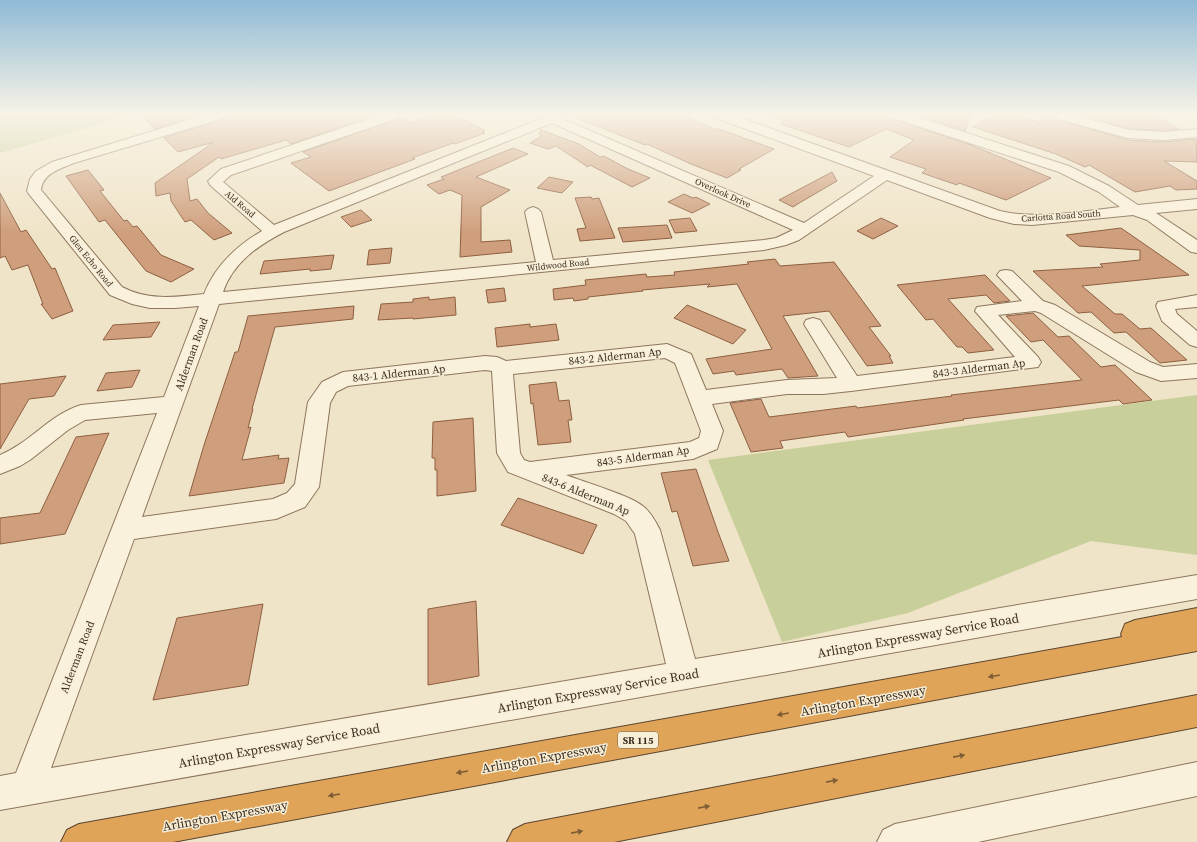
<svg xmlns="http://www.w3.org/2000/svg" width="1197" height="842" font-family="'Source Serif 4',serif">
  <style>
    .green { fill: #c9cf9b }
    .building { fill: #cf9f7d; stroke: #8d5f41 }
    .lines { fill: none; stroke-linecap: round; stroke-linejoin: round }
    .minor-casing { stroke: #8d765c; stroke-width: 2 }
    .highway-casing { stroke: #5b4430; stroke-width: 2 }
    .minor { fill: #faf1dc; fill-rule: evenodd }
    .highway { fill: #e0a458; fill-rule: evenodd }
    .oneway { fill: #7e5d36 }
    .labels { text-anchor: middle; stroke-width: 3; stroke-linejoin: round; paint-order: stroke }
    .far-street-label { font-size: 9px; fill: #3d2e20; stroke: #f7eed8 }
    .shield { fill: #f7eed8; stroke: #756857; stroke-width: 1 }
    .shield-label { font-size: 10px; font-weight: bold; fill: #3d2e20 }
    .street-label { font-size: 11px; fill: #3d2e20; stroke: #f7eed8 }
    .near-street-label { font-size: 13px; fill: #3d2e20; stroke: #f7eed8 }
  </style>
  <rect width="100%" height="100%" fill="#f0e4c8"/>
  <!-- green -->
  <path class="green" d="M0 115H134L0 153Z
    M1197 395V555L1091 541 908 613 782 642 708 460Z"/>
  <!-- building -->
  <path class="building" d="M141 115H199L155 129Z
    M227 115H375L291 144 286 140 221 159 219 157 187 179 190 201 197 199 208 213 232 233 214 240 191 220 185 222 171 201 170 193 156 196 155 183 214 142 178 152 164 138 224 119Z
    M434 115H456L485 131 482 132 485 133 455 144 453 143 412 158 415 159 329 191 291 163 311 157 303 152 398 119 401 117 411 123Z
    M575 115H681L717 130 719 129 774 149 739 169 741 170 727 178 691 164 647 144 645 145 574 117Z
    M770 115H890L893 119 971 145 1051 178 1006 200 959 183 957 185 922 173 926 169 890 157 914 140 886 129 849 147 781 124 785 122Z
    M917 115H970L965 131Z
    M993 115H1017L1041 123 1042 115H1052L1055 119 1128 140 1164 142 1196 139 1197 162 1164 161 1197 181V189L1176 190 1170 186 1135 192 1089 165 1085 167 1056 154 973 127Z
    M1081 115H1154L1179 129 1164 130 1129 129Z
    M541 130 579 144 600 157 604 156 628 169 650 178 632 187 590 165 588 167 556 146 548 149 530 143 542 136 539 134Z
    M513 148 528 154 476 177 510 190 481 207V242L510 240 512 252 460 257 462 195 450 190 439 194 427 185 444 179 441 177Z
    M88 170 104 190 100 191 124 221 127 220 133 227 137 226 161 255 194 269 171 282 146 271 105 220 99 222 66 176Z
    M832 172 837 181 801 202 793 207 779 200Z
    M549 177 573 182 562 193 537 188Z
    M0 193 21 232 26 230 52 269 55 268 73 311 52 319 41 304H43L28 265 12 270 5 256 0 258Z
    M684 194 693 198 696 197 710 204 692 213 668 202Z
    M591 197 592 199 599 198 615 238 580 241 577 229 586 228 575 198Z
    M361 210 372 220 351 227 341 217Z
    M690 218 697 231 675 233 669 220Z
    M881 218 898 226 873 239 857 231Z
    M667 225 672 238 623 242 618 228Z
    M1121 228 1189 275 1082 286 1115 314H1122L1140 329 1151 328 1187 360 1160 363 1126 332 1114 333 1091 312 1078 313 1033 271 1103 267 1100 264 1140 260V250L1079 246 1066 235Z
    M392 248 390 263 367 265 369 250Z
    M334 255 331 269 310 271V269L260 274 264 261Z
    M775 259 780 266 834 262 881 326 869 327 891 356H889L893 363 867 366 829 311 783 316 818 376 788 378 782 369 736 375 734 371 713 374 706 359 772 349 737 284 707 287 710 284 642 290 643 291 588 297V299L574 301 573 298 554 300 553 289 586 285 585 280 646 274 647 277 675 275 674 272 749 264 747 262Z
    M985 275 1010 301 994 303 986 295 948 299 994 350 968 353 962 347H957L933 319 926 320 897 285Z
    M504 288 506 301 488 303 486 290Z
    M429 297V300L455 297 456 315 413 319V318L378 320 381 304 413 302V299Z
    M687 305 746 330 733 344 674 318Z
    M354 306 353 319 275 327 252 409H253L248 428 251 427 242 460 279 455 278 459 289 458 284 483 189 496 204 445 235 352H238L248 316Z
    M1033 313 1058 337 1069 336 1101 367 1115 365 1152 400 1123 404 1119 400 963 419 964 420 848 437 845 432 780 441 783 448 751 452 730 403 761 399 769 417 856 406 857 408 952 396 951 395 1082 380 1043 340 1031 342 1006 316Z
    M160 322 151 337 103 340 113 325Z
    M530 324V327L556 324 559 340 497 347 495 328Z
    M140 370 132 387 97 391 106 373Z
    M66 376 54 396 29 399 0 449V384Z
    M556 382 559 401 569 400 572 420H568L571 442 538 445 533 403 531 404 529 385Z
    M473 418 476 491 437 496V470H435V458H432L433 422Z
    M109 433 65 534 0 544V518L40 513 76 437Z
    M696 469 718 532 729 561 693 566 677 511 672 512 661 473Z
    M518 498 597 525 583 554 501 525Z
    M476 601 479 676 428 685V609Z
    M263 604 248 685 153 700 177 618Z"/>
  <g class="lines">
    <!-- minor casing -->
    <g class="minor-casing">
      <path id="minor" d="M205 115H226L224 118 74 163C60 169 43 173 41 190L122 287C148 301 176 297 204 294 215 266 236 246 262 231L210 185 208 181 221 169 381 115H400L398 118 231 175 223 182 274 225 550 115H568L563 119 804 223 874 176 716 118 714 115H733L1000 211C1039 220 1081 211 1120 207L1099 192 1059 172 893 118 891 115H911L1069 166 1109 186 1138 205 1197 199V209L1156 213 1197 240V253L1191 252 1147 220 1133 215 1032 225 1014 224 990 218 887 180 799 240 786 245 764 250 219 304 142 517 273 499 287 493 295 484 308 402 322 382 343 372 485 356 497 357 506 361 667 344 691 354 706 390 787 380 837 378 804 324 806 320 813 318 820 320 857 376 1015 357 975 311 977 307 1022 301 997 275 1000 271 1006 270 1012 271 1043 301 1055 305 1150 362 1163 367 1197 364V378L1161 381 1136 372 1041 313 1035 311 998 315 1038 357 1041 362 1038 367 851 391 823 394H787L712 404 723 431 717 449 693 459 566 475C584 482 632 496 644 507 651 513 656 522 660 530L695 659 1197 575V599L0 810V776L16 773 157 413 85 420 68 430 30 460 20 466 0 474V455C30 443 49 415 81 405L164 397 199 306 175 308H150L132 304 110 295 29 194 27 191 30 179 36 171 52 162ZM552 123 793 230 776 238 764 240 553 260 541 212 538 209 533 207 528 209 525 212 536 262 223 292C233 263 257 246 284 232ZM665 358 675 363 701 431 699 438 690 442 530 462 524 460 520 453 513 374ZM485 370 492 371 497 453 508 472 614 514 626 521 635 534 666 664 51 768 134 539 276 519 305 507 319 487 330 403 336 392 348 386Z
        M1053 115H1074L1129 130 1164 132 1197 129V137L1164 140 1128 138 1055 118Z
        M1197 295V307L1175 309 1177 314 1197 331V347L1190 345 1162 321 1156 306 1158 302Z
        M1197 762V796L978 842H877L883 830 895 824Z"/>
    </g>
    <!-- highway casing -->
    <g class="highway-casing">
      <path id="highway" d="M1197 608V651L173 842H61L67 830 79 824 1122 637 1121 634 1125 624 1135 620Z
        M1197 695V727L614 842H507L513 830 525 824Z"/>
    </g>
    <!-- minor -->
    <use href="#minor" class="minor"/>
    <!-- highway -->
    <use href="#highway" class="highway"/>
  </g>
  <!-- one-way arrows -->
  <defs><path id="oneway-solid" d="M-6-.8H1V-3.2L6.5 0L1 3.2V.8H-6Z"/></defs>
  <g class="oneway">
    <use href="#oneway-solid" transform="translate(994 676) rotate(170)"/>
    <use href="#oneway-solid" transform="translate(783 714) rotate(170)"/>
    <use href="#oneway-solid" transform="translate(959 756) rotate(-11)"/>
    <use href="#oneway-solid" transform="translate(462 772) rotate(170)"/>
    <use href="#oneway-solid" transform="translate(832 781) rotate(-11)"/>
    <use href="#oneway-solid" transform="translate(334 795) rotate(170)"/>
    <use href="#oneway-solid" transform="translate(704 807) rotate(-11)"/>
    <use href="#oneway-solid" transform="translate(577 832) rotate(-11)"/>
  </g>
  <!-- sky -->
  <linearGradient id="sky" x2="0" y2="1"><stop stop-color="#8fbad6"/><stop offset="0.49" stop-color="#f8f3e6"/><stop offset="1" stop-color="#f8f3e6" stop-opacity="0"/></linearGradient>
  <rect width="1197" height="233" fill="url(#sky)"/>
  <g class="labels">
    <!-- far-street labels -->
    <g class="far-street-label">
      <text transform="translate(723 193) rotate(24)" y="3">Overlook Drive</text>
      <text transform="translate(240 204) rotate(40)" y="3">Ald Road</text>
      <text transform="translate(1061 216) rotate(-4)" y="3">Carlotta Road South</text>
      <text transform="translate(91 261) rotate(51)" y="3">Glen Echo Road</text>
      <text transform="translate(558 265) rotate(-6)" y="3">Wildwood Road</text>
    </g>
    <!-- shield labels -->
    <rect class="shield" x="618" y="732" width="40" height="16" rx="3"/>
    <g class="shield-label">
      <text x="638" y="744">SR 115</text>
    </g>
    <!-- street labels -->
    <g class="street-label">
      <text transform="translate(191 354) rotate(-70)" y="4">Alderman Road</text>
      <text transform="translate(615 356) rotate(-6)" y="4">843-2 Alderman Ap</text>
      <text transform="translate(979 368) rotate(-7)" y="4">843-3 Alderman Ap</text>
      <text transform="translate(399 373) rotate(-6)" y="4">843-1 Alderman Ap</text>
      <text transform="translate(643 456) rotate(-8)" y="4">843-5 Alderman Ap</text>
      <text transform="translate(586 494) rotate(22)" y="4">843-6 Alderman Ap</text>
      <text transform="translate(77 657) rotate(-69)" y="4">Alderman Road</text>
    </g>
    <!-- near-street labels -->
    <g class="near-street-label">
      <text transform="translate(918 635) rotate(-10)" y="5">Arlington Expressway Service Road</text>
      <text transform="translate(598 690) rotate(-10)" y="5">Arlington Expressway Service Road</text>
      <text transform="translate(863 700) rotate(-10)" y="5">Arlington Expressway</text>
      <text transform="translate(279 745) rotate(-10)" y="5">Arlington Expressway Service Road</text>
      <text transform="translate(544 757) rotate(-10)" y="5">Arlington Expressway</text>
      <text transform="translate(225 815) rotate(-10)" y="5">Arlington Expressway</text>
    </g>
  </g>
</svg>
